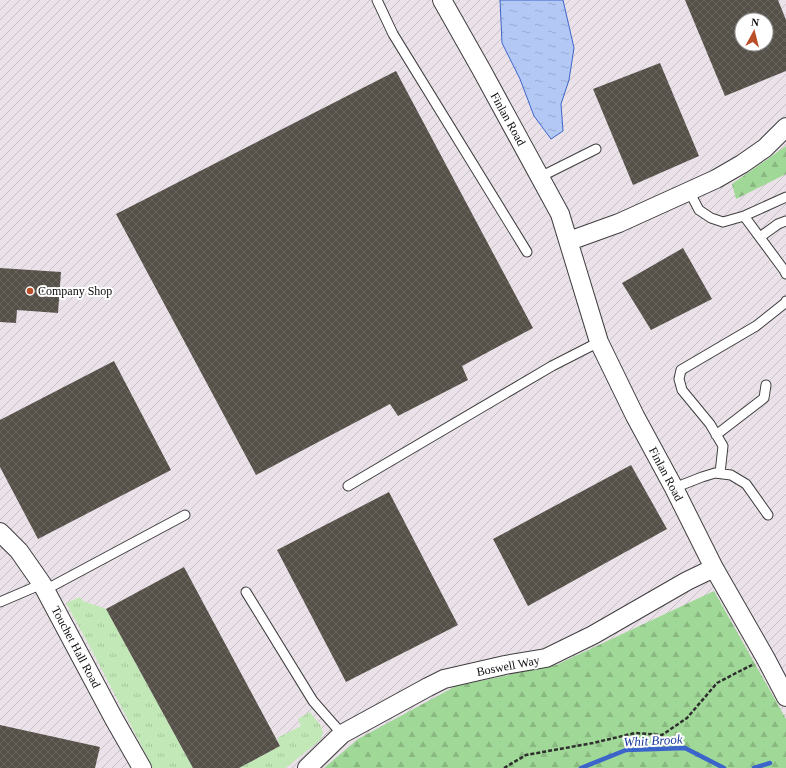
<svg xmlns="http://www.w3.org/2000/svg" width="786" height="768" font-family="'Times New Roman',serif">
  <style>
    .industrial { fill: url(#industrial-furrows); fill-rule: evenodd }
    .grass { fill: url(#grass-tufts) }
    .forest { fill: url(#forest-firs) }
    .water { fill: url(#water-ripples); stroke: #3b65ca }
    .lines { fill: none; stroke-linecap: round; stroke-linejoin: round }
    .stream { stroke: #3b65ca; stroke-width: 4.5 }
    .building { fill: url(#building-cross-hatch); fill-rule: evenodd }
    .service-casing { stroke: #3f3f3f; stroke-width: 11 }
    .minor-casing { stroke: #3f3f3f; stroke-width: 20 }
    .path { stroke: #2e2e2e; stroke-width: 2.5; stroke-dasharray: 4 2; stroke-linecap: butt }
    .service { stroke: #fff; stroke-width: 9 }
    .minor { stroke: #fff; stroke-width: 18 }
    .poi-dot { fill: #b94e28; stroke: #fff; stroke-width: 1.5 }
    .labels { text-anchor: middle; stroke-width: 4; stroke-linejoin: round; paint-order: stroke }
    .street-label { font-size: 12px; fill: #0c0c0c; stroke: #fff }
    .poi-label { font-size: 12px; fill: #0c0c0c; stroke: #fff; text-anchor: start }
    .water-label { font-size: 13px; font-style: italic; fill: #193a9b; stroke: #fff }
  </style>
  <defs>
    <pattern id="industrial-furrows" width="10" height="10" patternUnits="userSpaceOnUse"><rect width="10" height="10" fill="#ebe1e9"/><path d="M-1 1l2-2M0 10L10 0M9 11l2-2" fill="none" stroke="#c8c0c7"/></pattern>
    <pattern id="grass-tufts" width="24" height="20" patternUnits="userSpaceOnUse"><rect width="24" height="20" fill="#c2e8b7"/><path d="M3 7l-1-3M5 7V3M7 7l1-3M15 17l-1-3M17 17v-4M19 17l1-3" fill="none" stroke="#a6c69c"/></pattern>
    <pattern id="forest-firs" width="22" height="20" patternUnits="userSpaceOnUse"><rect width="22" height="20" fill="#a0d897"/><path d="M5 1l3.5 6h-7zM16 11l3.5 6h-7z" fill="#89b881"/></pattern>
    <pattern id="water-ripples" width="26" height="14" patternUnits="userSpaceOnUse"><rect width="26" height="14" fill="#b3c8f4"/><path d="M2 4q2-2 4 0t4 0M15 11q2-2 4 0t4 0" fill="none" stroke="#99abd0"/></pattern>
    <pattern id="building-cross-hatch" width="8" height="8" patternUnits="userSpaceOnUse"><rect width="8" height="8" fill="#555149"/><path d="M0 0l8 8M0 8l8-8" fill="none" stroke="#68655f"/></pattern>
  </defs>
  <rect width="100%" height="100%" fill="#fdffec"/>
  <!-- industrial -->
  <path class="industrial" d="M0 0H786V768H0ZM742 20H766V44H742Z"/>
  <!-- grass -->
  <path class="grass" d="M80 597 83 601 106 609 193 768H153L88 643 66 603Z
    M310 712 321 726 323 733 320 740 286 768H239L280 746 277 738 301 726 298 719Z"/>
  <!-- forest -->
  <path class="forest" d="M786 146V174L736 199 732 184Z
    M714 591 786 719V768H324L358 739 456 686 556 665Z"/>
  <!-- water -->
  <path class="water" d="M500 0H563L574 48 569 80 561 104 563 131 551 139 534 116 520 79 502 43Z"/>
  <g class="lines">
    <!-- stream -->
    <path class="stream" d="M581 768 626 750 685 748 724 768
      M754 768 770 763"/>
  </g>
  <!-- building -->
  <path class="building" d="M685 0H778L786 20V71L725 96ZM742 20H766V44H742Z
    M660 63 699 156 633 185 593 89Z
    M396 71 533 328 462 366 468 380 398 416 390 404 256 475 116 214Z
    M683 248 712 299 651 330 622 283Z
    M0 268 61 272 58 313 17 310 16 323 0 322Z
    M114 361 171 470 38 539 0 467V420Z
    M631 465 667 529 528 606 493 539Z
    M389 492 458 625 346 682 277 550Z
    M184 567 280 746 239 768H193L106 609Z
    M0 725 100 747 95 768H0Z"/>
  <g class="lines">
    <!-- service casing -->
    <g class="service-casing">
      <path id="service" d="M377 0 393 34 527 252
        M540 177 596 149
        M689 191 699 210 711 218 723 222 744 216 786 197
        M744 216 784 270 786 274
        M760 237 778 224 786 221
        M716 435 764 398 766 385
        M720 473 723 446 710 424 682 390 679 379 681 370 756 326 785 303 786 301
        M348 486 552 366 599 342
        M674 488 702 477 715 473 731 475 746 484 768 515
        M45 590 185 515
        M246 592 313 701 342 734
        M0 602 42 584"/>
    </g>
    <!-- minor casing -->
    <g class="minor-casing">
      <path id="minor" d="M442 0 481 69 560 214 599 342 635 416 674 488 714 568 766 659 786 697
        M569 241 619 223 716 179 742 164 765 148 786 127
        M0 532 19 551 42 584 114 719 142 768
        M307 768 342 734 428 687 444 679 505 665 546 658 593 635 687 581 714 568"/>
    </g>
    <!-- path -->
    <path class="path" d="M504 768 526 755 593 743 635 733 662 735 687 718 717 683 740 671 752 665"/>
    <!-- service -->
    <use href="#service" class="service"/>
    <!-- minor -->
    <use href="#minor" class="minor"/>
  </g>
  <!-- markers -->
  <circle class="poi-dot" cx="30" cy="291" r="4"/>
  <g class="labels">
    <!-- street labels -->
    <g class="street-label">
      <text transform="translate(508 119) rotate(61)" y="4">Finlan Road</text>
      <text transform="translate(666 474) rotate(62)" y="4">Finlan Road</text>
      <text transform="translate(76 647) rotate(62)" y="4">Touchet Hall Road</text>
      <text transform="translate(508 666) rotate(-11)" y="4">Boswell Way</text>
    </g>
    <!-- poi labels -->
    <g class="poi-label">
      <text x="38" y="295">Company Shop</text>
    </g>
    <!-- water labels -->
    <g class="water-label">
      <text transform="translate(653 740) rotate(-3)" y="5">Whit Brook</text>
    </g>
  </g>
  <!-- north arrow -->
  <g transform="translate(754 32) rotate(7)"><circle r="19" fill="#ffffff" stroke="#9e9e9e"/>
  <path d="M0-3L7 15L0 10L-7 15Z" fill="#b94e28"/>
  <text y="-6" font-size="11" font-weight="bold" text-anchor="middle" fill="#0c0c0c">N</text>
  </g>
</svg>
